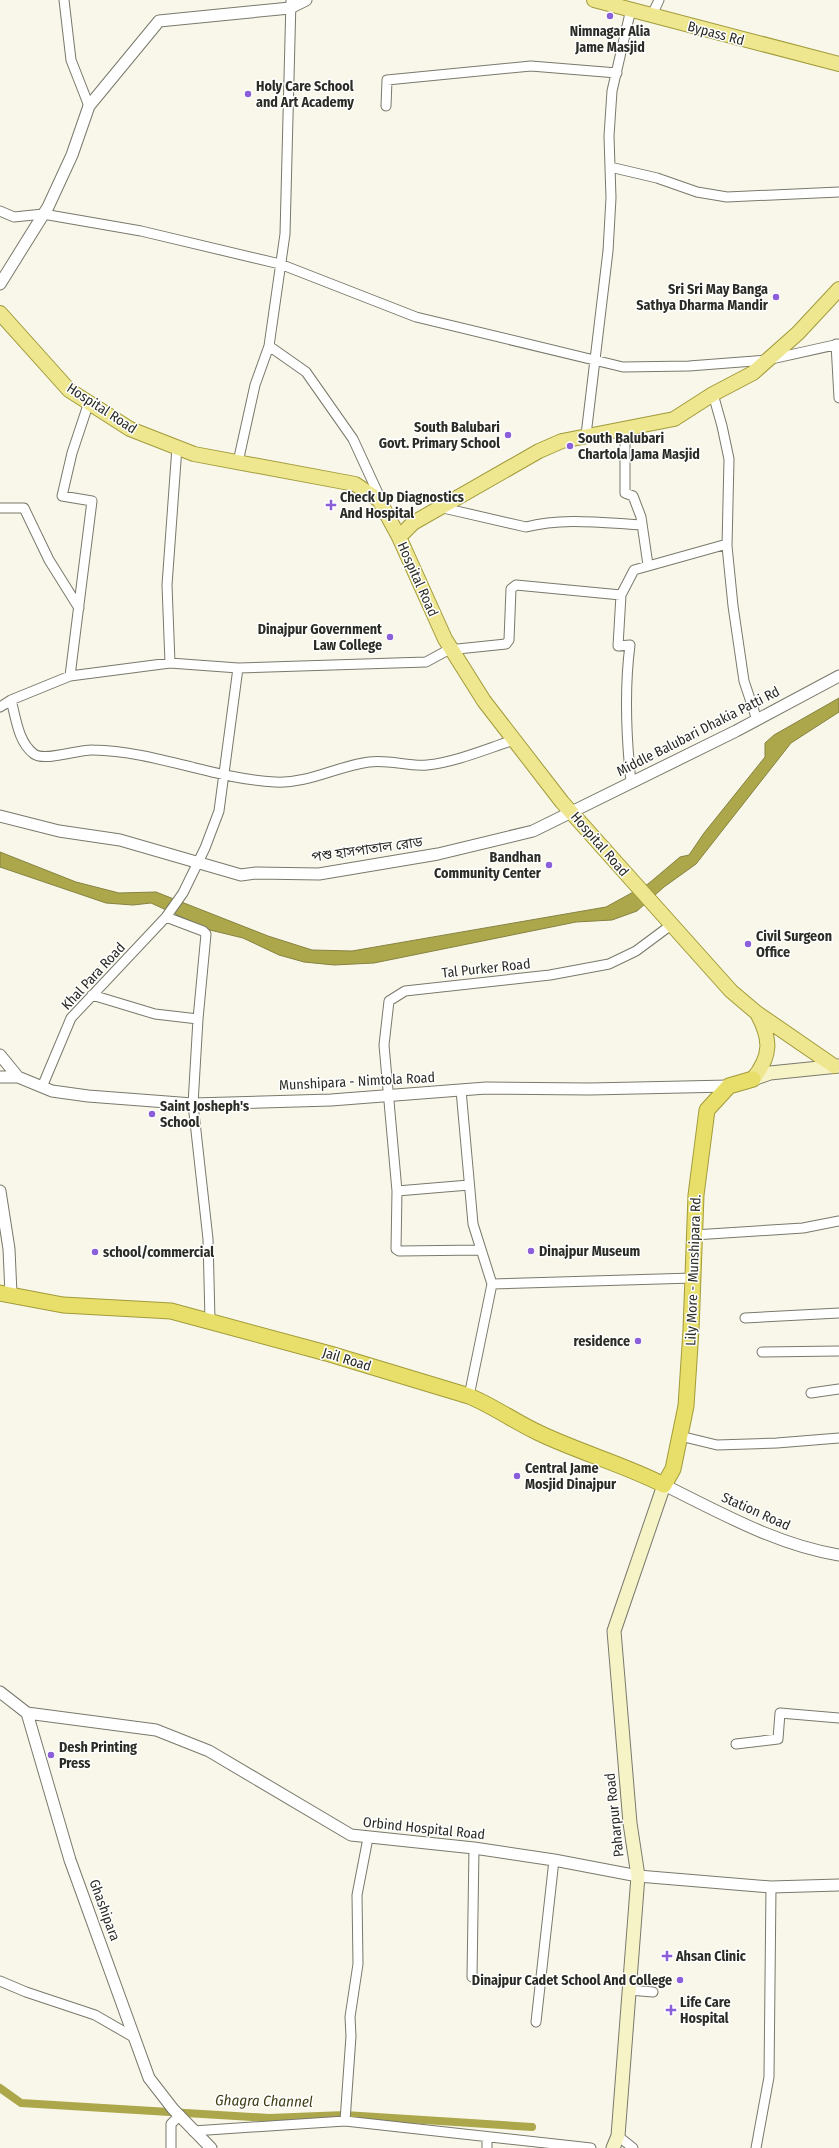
<svg xmlns="http://www.w3.org/2000/svg" width="839" height="2148" font-family="'Fira Sans Condensed','Noto Sans Bengali',sans-serif">
  <style>
    .water { fill: #ada74c; stroke: #868241 }
    .lines { fill: none; stroke-linecap: round; stroke-linejoin: round }
    .canal { stroke: #ada74c; stroke-width: 8 }
    .minor-casing { stroke: #79796c; stroke-width: 11 }
    .tertiary-casing { stroke: #79796c; stroke-width: 13 }
    .secondary-casing { stroke: #79796c; stroke-width: 15 }
    .primary-casing { stroke: #a29b3a; stroke-width: 16 }
    .trunk-casing { stroke: #a29b3a; stroke-width: 17 }
    .minor { stroke: #fff; stroke-width: 9 }
    .tertiary { stroke: #fff; stroke-width: 11 }
    .secondary { stroke: #f6f3c7; stroke-width: 13 }
    .primary { stroke: #eee78f; stroke-width: 14 }
    .trunk { stroke: #e8df6a; stroke-width: 15 }
    .poi-dot { fill: #8b5fd9; stroke: #fff; stroke-width: 1.5 }
    .labels { text-anchor: middle; stroke-width: 3; stroke-linejoin: round; paint-order: stroke }
    .poi-label { font-size: 14px; font-weight: bold; fill: #2c2c27; stroke: #fff; text-anchor: start }
    .street-label { font-size: 14px; fill: #2c2c27; stroke: #fff }
    .water-label { font-size: 15px; font-style: italic; fill: #413e17; stroke: #fff }
  </style>
  <rect width="100%" height="100%" fill="#f8f7e9"/>
  <!-- water -->
  <path class="water" d="M839 698V712L791 743 696 864 664 887 637 911 612 920 576 922 374 963 334 965 304 962 279 955 243 938 210 930 151 903 133 905 106 903 0 867V852L76 882 119 893 156 892 268 936 312 950 352 951 606 907 648 884 680 857 689 855 704 833 765 757V743L774 735Z"/>
  <g class="lines">
    <!-- canal -->
    <path class="canal" d="M0 2088 21 2103 269 2118 345 2115 532 2127"/>
    <!-- minor casing -->
    <g class="minor-casing">
      <path id="minor" d="M64 0 71 60 89 106
        M652 15 659 0
        M386 106 387 80 531 66 617 73
        M610 167 657 178 697 192 727 197 839 192
        M0 211 14 217 43 214 141 231 280 264 416 317 623 367 689 366 767 360 839 344
        M836 344 839 398
        M269 346 306 372 353 439 382 502
        M713 394 722 426 729 459 727 546 733 606 744 681 757 720
        M625 428V493L633 496 641 517 648 565
        M586 435 608 251 611 198 609 136 612 91 631 9
        M238 462 255 385 269 346 285 234 291 0
        M439 507 526 527C563 517 605 523 642 525
        M0 508H24L49 560 79 608
        M621 595 618 646 630 645C624 691 626 735 631 782
        M170 663 167 585 177 447
        M70 676 92 501 62 496 72 453 89 402
        M11 700C16 718 18 742 34 754 45 762 79 749 93 750 155 751 214 779 275 782 308 784 337 766 369 762 389 759 409 767 427 765 456 762 486 749 514 740
        M0 707 11 700 70 676 170 663 238 668 426 662 448 650 506 644 509 640 511 589 516 585 621 595 634 570 727 544
        M166 917 203 931 206 934 198 1019
        M92 995 155 1014 198 1019 193 1104 208 1239 210 1320
        M42 1087 71 1018 166 917 183 893 205 848 219 811 238 668
        M461 1090 473 1224 492 1284 469 1396
        M397 1191 469 1185
        M694 1235 803 1228 839 1221
        M481 1250 399 1251 396 1249 397 1191 384 1045 389 1001 405 991 550 975 609 964 636 951 671 925
        M492 1284 693 1278
        M745 1318 839 1313
        M762 1352 839 1351
        M811 1393 839 1389
        M680 1436 717 1445 777 1443 839 1438
        M736 1744 778 1739 780 1713 839 1718
        M472 1977 474 1848
        M0 1981 26 1992 95 2015 135 2038
        M629 1990 653 1992
        M536 2022 554 1860
        M345 2121 351 2036 350 2017 358 1964 357 1895 368 1838
        M193 2131 345 2121 591 2148
        M618 2136 633 2148
        M171 2148V2124L180 2115
        M487 2148V2137
        M756 2148 769 2077 771 1887"/>
    </g>
    <!-- tertiary casing -->
    <g class="tertiary-casing">
      <path id="tertiary" d="M0 284 48 207 72 155 89 106 159 21 290 8 306 0
        M0 816 59 831 120 840 241 875 256 873 319 874 438 854 533 831 736 731 839 676
        M0 1055 18 1077 52 1091 88 1096 193 1104 331 1100 486 1088 590 1089 729 1086
        M0 1077H18
        M0 1191 9 1249 11 1294
        M664 1485C721 1513 777 1545 839 1555
        M0 1692 27 1713 156 1730 209 1751 351 1835 474 1848 554 1860 638 1876 771 1887 839 1885
        M27 1713 70 1860 149 2078 173 2109 211 2148"/>
    </g>
    <!-- secondary casing -->
    <g class="secondary-casing">
      <path id="secondary" d="M753 1079 770 1073 839 1066
        M613 2148 618 2136 638 1876 630 1823 614 1631 664 1485"/>
    </g>
    <!-- primary casing -->
    <g class="primary-casing">
      <path id="primary" d="M594 0 839 64
        M0 313 69 390 130 429 194 454 355 484 379 500 399 537 445 639 484 701 562 802 731 991 757 1013 834 1066
        M399 537 413 523 539 451 562 441 674 419 713 394 753 373 798 333 839 289
        M753 1079C772 1055 771 1039 757 1013"/>
    </g>
    <!-- trunk casing -->
    <g class="trunk-casing">
      <path id="trunk" d="M0 1293 63 1305 171 1311 330 1354 469 1396C493 1406 514 1421 537 1432 578 1452 623 1464 664 1485L673 1469 686 1406 691 1330 696 1195 707 1110 729 1086 753 1079"/>
    </g>
    <!-- minor -->
    <use href="#minor" class="minor"/>
    <!-- tertiary -->
    <use href="#tertiary" class="tertiary"/>
    <!-- secondary -->
    <use href="#secondary" class="secondary"/>
    <!-- primary -->
    <use href="#primary" class="primary"/>
    <!-- trunk -->
    <use href="#trunk" class="trunk"/>
  </g>
  <!-- markers -->
  <g class="poi-dot">
    <circle cx="610" cy="16" r="4"/>
    <circle cx="248" cy="94" r="4"/>
    <circle cx="776" cy="297" r="4"/>
    <circle cx="508" cy="435" r="4"/>
    <circle cx="570" cy="446" r="4"/>
    <path d="M329 499h4v4h4v4h-4v4h-4v-4h-4v-4h4z"/>
    <circle cx="390" cy="637" r="4"/>
    <circle cx="549" cy="865" r="4"/>
    <circle cx="748" cy="944" r="4"/>
    <circle cx="152" cy="1114" r="4"/>
    <circle cx="531" cy="1251" r="4"/>
    <circle cx="95" cy="1252" r="4"/>
    <circle cx="638" cy="1341" r="4"/>
    <circle cx="517" cy="1476" r="4"/>
    <circle cx="51" cy="1755" r="4"/>
    <path d="M665 1950h4v4h4v4h-4v4h-4v-4h-4v-4h4z"/>
    <circle cx="680" cy="1980" r="4"/>
    <path d="M669 2004h4v4h4v4h-4v4h-4v-4h-4v-4h4z"/>
  </g>
  <g class="labels">
    <!-- poi labels -->
    <g class="poi-label">
      <text x="610" y="36" text-anchor="middle">Nimnagar Alia<tspan x="610" dy="16">Jame Masjid</tspan></text>
      <text x="256" y="91">Holy Care School<tspan x="256" dy="16">and Art Academy</tspan></text>
      <text x="768" y="294" text-anchor="end">Sri Sri May Banga<tspan x="768" dy="16">Sathya Dharma Mandir</tspan></text>
      <text x="500" y="432" text-anchor="end">South Balubari<tspan x="500" dy="16">Govt. Primary School</tspan></text>
      <text x="578" y="443">South Balubari<tspan x="578" dy="16">Chartola Jama Masjid</tspan></text>
      <text x="340" y="502">Check Up Diagnostics<tspan x="340" dy="16">And Hospital</tspan></text>
      <text x="382" y="634" text-anchor="end">Dinajpur Government<tspan x="382" dy="16">Law College</tspan></text>
      <text x="541" y="862" text-anchor="end">Bandhan<tspan x="541" dy="16">Community Center</tspan></text>
      <text x="756" y="941">Civil Surgeon<tspan x="756" dy="16">Office</tspan></text>
      <text x="160" y="1111">Saint Josheph's<tspan x="160" dy="16">School</tspan></text>
      <text x="539" y="1256">Dinajpur Museum</text>
      <text x="103" y="1257">school/commercial</text>
      <text x="630" y="1346" text-anchor="end">residence</text>
      <text x="525" y="1473">Central Jame<tspan x="525" dy="16">Mosjid Dinajpur</tspan></text>
      <text x="59" y="1752">Desh Printing<tspan x="59" dy="16">Press</tspan></text>
      <text x="676" y="1961">Ahsan Clinic</text>
      <text x="672" y="1985" text-anchor="end">Dinajpur Cadet School And College</text>
      <text x="680" y="2007">Life Care<tspan x="680" dy="16">Hospital</tspan></text>
    </g>
    <!-- street labels -->
    <g class="street-label">
      <text transform="translate(716 33) rotate(15)" y="5">Bypass Rd</text>
      <text transform="translate(102 408) rotate(33)" y="5">Hospital Road</text>
      <text transform="translate(418 579) rotate(66)" y="5">Hospital Road</text>
      <text transform="translate(698 731) rotate(-27)" y="5">Middle Balubari Dhakia Patti Rd</text>
      <text transform="translate(600 844) rotate(49)" y="5">Hospital Road</text>
      <text transform="translate(367 849) rotate(-8)" y="5">পশু হাসপাতাল রোড</text>
      <text transform="translate(486 968) rotate(-6)" y="5">Tal Purker Road</text>
      <text transform="translate(93 976) rotate(-47)" y="5">Khal Para Road</text>
      <text transform="translate(357 1081) rotate(-3)" y="5">Munshipara - Nimtola Road</text>
      <text transform="translate(693 1270) rotate(-88)" y="5">Lily More - Munshipara Rd.</text>
      <text transform="translate(347 1359) rotate(17)" y="5">Jail Road</text>
      <text transform="translate(756 1511) rotate(24)" y="5">Station Road</text>
      <text transform="translate(614 1815) rotate(-96)" y="5">Paharpur Road</text>
      <text transform="translate(424 1828) rotate(6)" y="5">Orbind Hospital Road</text>
      <text transform="translate(105 1910) rotate(70)" y="5">Ghashipara</text>
    </g>
    <!-- water labels -->
    <g class="water-label">
      <text transform="translate(264 2101) rotate(1)" y="5">Ghagra Channel</text>
    </g>
  </g>
</svg>
